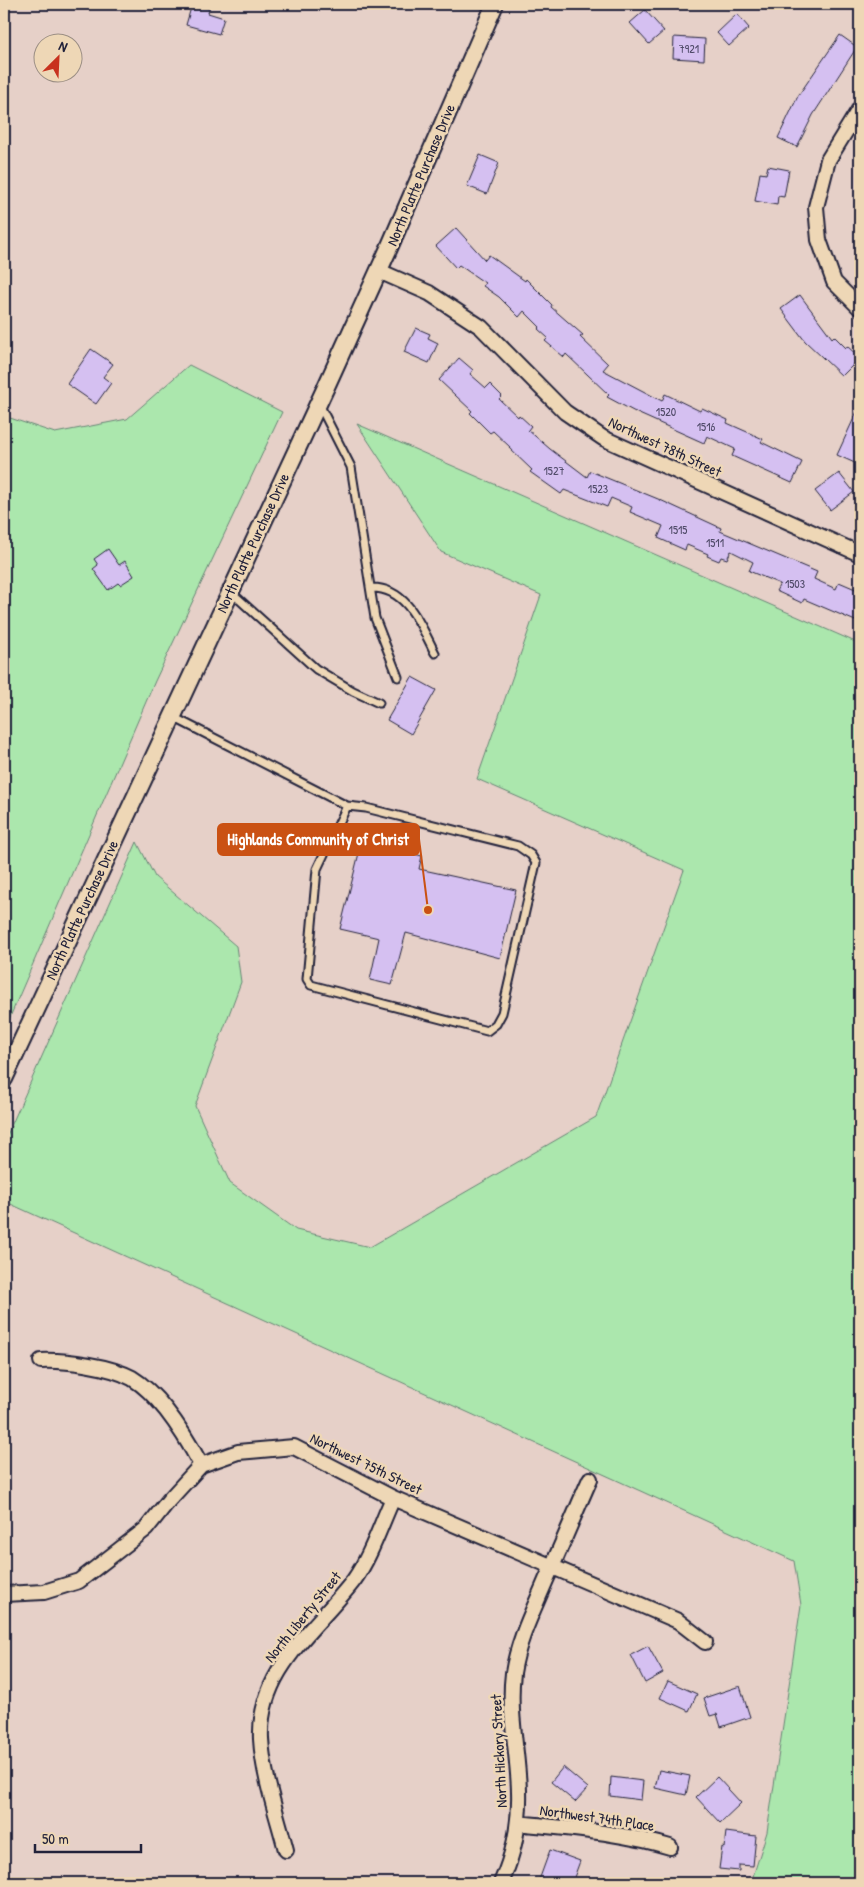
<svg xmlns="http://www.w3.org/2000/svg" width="864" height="1887" font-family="'Patrick Hand',sans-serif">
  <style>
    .green { fill: #abe7ad; stroke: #668474 }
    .building { fill: #d5c0f1; stroke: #22223b }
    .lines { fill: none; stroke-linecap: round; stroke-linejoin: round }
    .service-casing { stroke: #22223b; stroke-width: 11 }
    .minor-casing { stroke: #22223b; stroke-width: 18 }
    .tertiary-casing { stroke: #22223b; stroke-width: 20 }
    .service { stroke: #eed7b6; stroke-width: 7 }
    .minor { stroke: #eed7b6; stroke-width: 14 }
    .tertiary { stroke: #eed7b6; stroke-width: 16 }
    .labels { text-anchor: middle; stroke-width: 5; stroke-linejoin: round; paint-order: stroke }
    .number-label { font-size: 12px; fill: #4f4a68 }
    .street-label { font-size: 15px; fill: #22223b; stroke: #eed7b6 }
    .leader { fill: none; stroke: #ca5113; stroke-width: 2 }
    .callout-dot { fill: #ca5113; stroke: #eed7b6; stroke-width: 2 }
    .callout { fill: #ca5113; stroke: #ca5113; stroke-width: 2 }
    .callout-label { font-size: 16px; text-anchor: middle; font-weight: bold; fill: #fff }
  </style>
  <rect width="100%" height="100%" fill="#e6d0c8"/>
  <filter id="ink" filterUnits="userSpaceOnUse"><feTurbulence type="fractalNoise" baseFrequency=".02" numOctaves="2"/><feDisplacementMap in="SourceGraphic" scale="10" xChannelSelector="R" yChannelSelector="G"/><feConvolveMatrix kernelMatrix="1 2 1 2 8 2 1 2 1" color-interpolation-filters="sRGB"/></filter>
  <g filter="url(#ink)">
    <!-- green -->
    <path class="green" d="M189 365 282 412 155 681 4 1031V416L55 433 127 419Z
      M357 424 860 644V1883H751L767 1832 801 1605 794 1561 4 1201V1142L137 842 155 877 236 946 241 982 195 1106 230 1183 296 1230 370 1247 596 1117 684 870 477 779 541 595 441 552Z"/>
    <!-- building -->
    <path class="building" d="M192 4H202L210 6 208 13 224 18 219 34 186 25Z
      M645 10 664 31 649 44 630 23Z
      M737 14 749 28 729 46 717 33Z
      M840 35 857 47 813 115 797 147 778 138 798 96Z
      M674 37 705 39 704 60 673 58Z
      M480 155 499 163 487 194 467 186Z
      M768 166 789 170 784 197 778 196 777 205 755 201 760 173 766 174Z
      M456 228 485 260 489 255 525 281 526 279 552 305 551 307 583 335 580 337 608 364 603 370 662 401 665 394 700 411 702 408 728 420 727 423 763 439 761 442 802 462 792 483 732 456 735 449 707 436 704 443 637 413 607 397 609 395 566 354 564 357 545 341 548 338 538 329 540 327 524 311 519 317 499 297 483 286 485 283 459 265 456 268 436 246Z
      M800 295 832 338 834 336 846 348 847 346 860 358 842 376 805 341 781 309Z
      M416 328 430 334 428 338 438 343 429 363 404 352Z
      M91 349 113 364 103 377 111 383 96 404 67 384Z
      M459 358 473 370 470 374 486 388 490 384 502 396 499 399 518 417 519 415 531 426 528 430 550 449 587 477 590 471 658 499 721 528 720 531 817 572 814 579 836 589 839 582 860 591V623L804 599 802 603 776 591 780 584 749 571 753 562 731 551 727 559 721 557 719 561 707 556 708 554 687 545 685 550 658 538 663 526 630 512 632 507 611 498 607 507 564 490 561 494 530 472 532 470 509 448 510 447 493 431 490 433 470 413 472 411 439 380Z
      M860 405V457L857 464 837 455Z
      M839 473 854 492 830 510 815 491Z
      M108 549 119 565 125 561 134 576 120 585 118 583 108 590 93 569 98 565 94 559Z
      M412 677 436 690 411 734 387 720Z
      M362 841 422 856 419 869 516 890 500 958 406 933 392 985 370 980 379 938 340 929Z
      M648 1646 663 1673 645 1683 631 1655Z
      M668 1681 697 1694 689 1711 660 1698Z
      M740 1686 750 1717 721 1727 717 1714 710 1716 704 1698Z
      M563 1767 588 1788 575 1802 551 1782Z
      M659 1770 690 1776 686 1795 655 1788Z
      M611 1777 643 1781 641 1800 610 1796Z
      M717 1777 741 1803 720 1823 696 1797Z
      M726 1832 756 1836 753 1866 739 1865V1871L719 1869 722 1847 724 1848Z
      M550 1850 580 1861 572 1883H538Z"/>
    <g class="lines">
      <!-- service casing -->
      <g class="service-casing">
        <path id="service" d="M319 404 351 467 375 618 398 677
          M371 588C407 587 421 626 435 653
          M231 592 316 669 353 691 379 703
          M173 717 347 806 317 869 307 979 311 985 487 1031 496 1024 502 1013 536 863 531 855 518 846 366 808 347 806"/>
      </g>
      <!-- minor casing -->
      <g class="minor-casing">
        <path id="minor" d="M860 108 828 160 816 207 819 240 834 282 860 308
          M379 271 429 293 481 327 565 412 603 438 860 554
          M41 1361C66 1360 110 1366 132 1378 160 1395 186 1437 201 1465
          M4 1594 44 1592 79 1581 146 1529 169 1500 201 1465 238 1452 294 1447 393 1498 678 1621 705 1642
          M518 1823C569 1829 621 1832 670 1847
          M286 1850C277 1815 263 1775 261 1739 258 1669 316 1630 354 1580 371 1556 381 1524 393 1498
          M501 1883C514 1854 520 1823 519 1791 518 1752 508 1713 513 1673 518 1640 533 1611 546 1580 561 1547 575 1513 590 1479"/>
      </g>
      <!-- tertiary casing -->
      <g class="tertiary-casing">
        <path id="tertiary" d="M4 1079 325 389 389 248 495 4"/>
      </g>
      <!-- service -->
      <use href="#service" class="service"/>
      <!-- minor -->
      <use href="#minor" class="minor"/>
      <!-- tertiary -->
      <use href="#tertiary" class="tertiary"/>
    </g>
  </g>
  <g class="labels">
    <!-- number labels -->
    <g class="number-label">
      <text x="689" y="53">7921</text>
      <text x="666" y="416">1520</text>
      <text x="706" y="431">1516</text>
      <text x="554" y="475">1527</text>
      <text x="598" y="493">1523</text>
      <text x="678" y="534">1515</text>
      <text x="715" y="547">1511</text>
      <text x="795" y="588">1503</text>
    </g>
    <!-- street labels -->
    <g class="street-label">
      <text transform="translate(421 175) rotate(-67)" y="5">North Platte Purchase Drive</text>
      <text transform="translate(665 447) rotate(25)" y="5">Northwest 78th Street</text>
      <text transform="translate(253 543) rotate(-65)" y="5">North Platte Purchase Drive</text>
      <text transform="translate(82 910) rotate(-65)" y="5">North Platte Purchase Drive</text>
      <text transform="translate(366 1464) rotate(26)" y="5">Northwest 75th Street</text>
      <text transform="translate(303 1617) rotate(-51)" y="5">North Liberty Street</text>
      <text transform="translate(499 1751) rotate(-93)" y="5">North Hickory Street</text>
      <text transform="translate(597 1818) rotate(8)" y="5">Northwest 74th Place</text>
    </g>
  </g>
  <!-- callouts -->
  <path class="leader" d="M428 910L419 839"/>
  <circle class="callout-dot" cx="428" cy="910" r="5"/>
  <rect class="callout" x="218" y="824" width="201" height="31" rx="5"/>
  <g class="callout-label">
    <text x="318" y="845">Highlands Community of Christ</text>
  </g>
  <!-- margin -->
  <rect width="864" height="1887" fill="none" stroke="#eed7b6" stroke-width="20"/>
  <rect x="10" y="10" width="844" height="1867" fill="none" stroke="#22223b" stroke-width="2" filter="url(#ink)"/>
  <!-- north arrow -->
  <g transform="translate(58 58) rotate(24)"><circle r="24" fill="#eed7b6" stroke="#9c8f85"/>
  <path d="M0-4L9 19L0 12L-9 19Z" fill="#c8321e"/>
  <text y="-8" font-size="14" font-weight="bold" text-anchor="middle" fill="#22223b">N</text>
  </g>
  <!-- scale -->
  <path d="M35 1844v8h106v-8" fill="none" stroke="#22223b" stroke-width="2.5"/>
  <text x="42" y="1844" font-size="15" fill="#22223b" stroke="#eed7b6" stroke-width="4" paint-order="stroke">50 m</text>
</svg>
